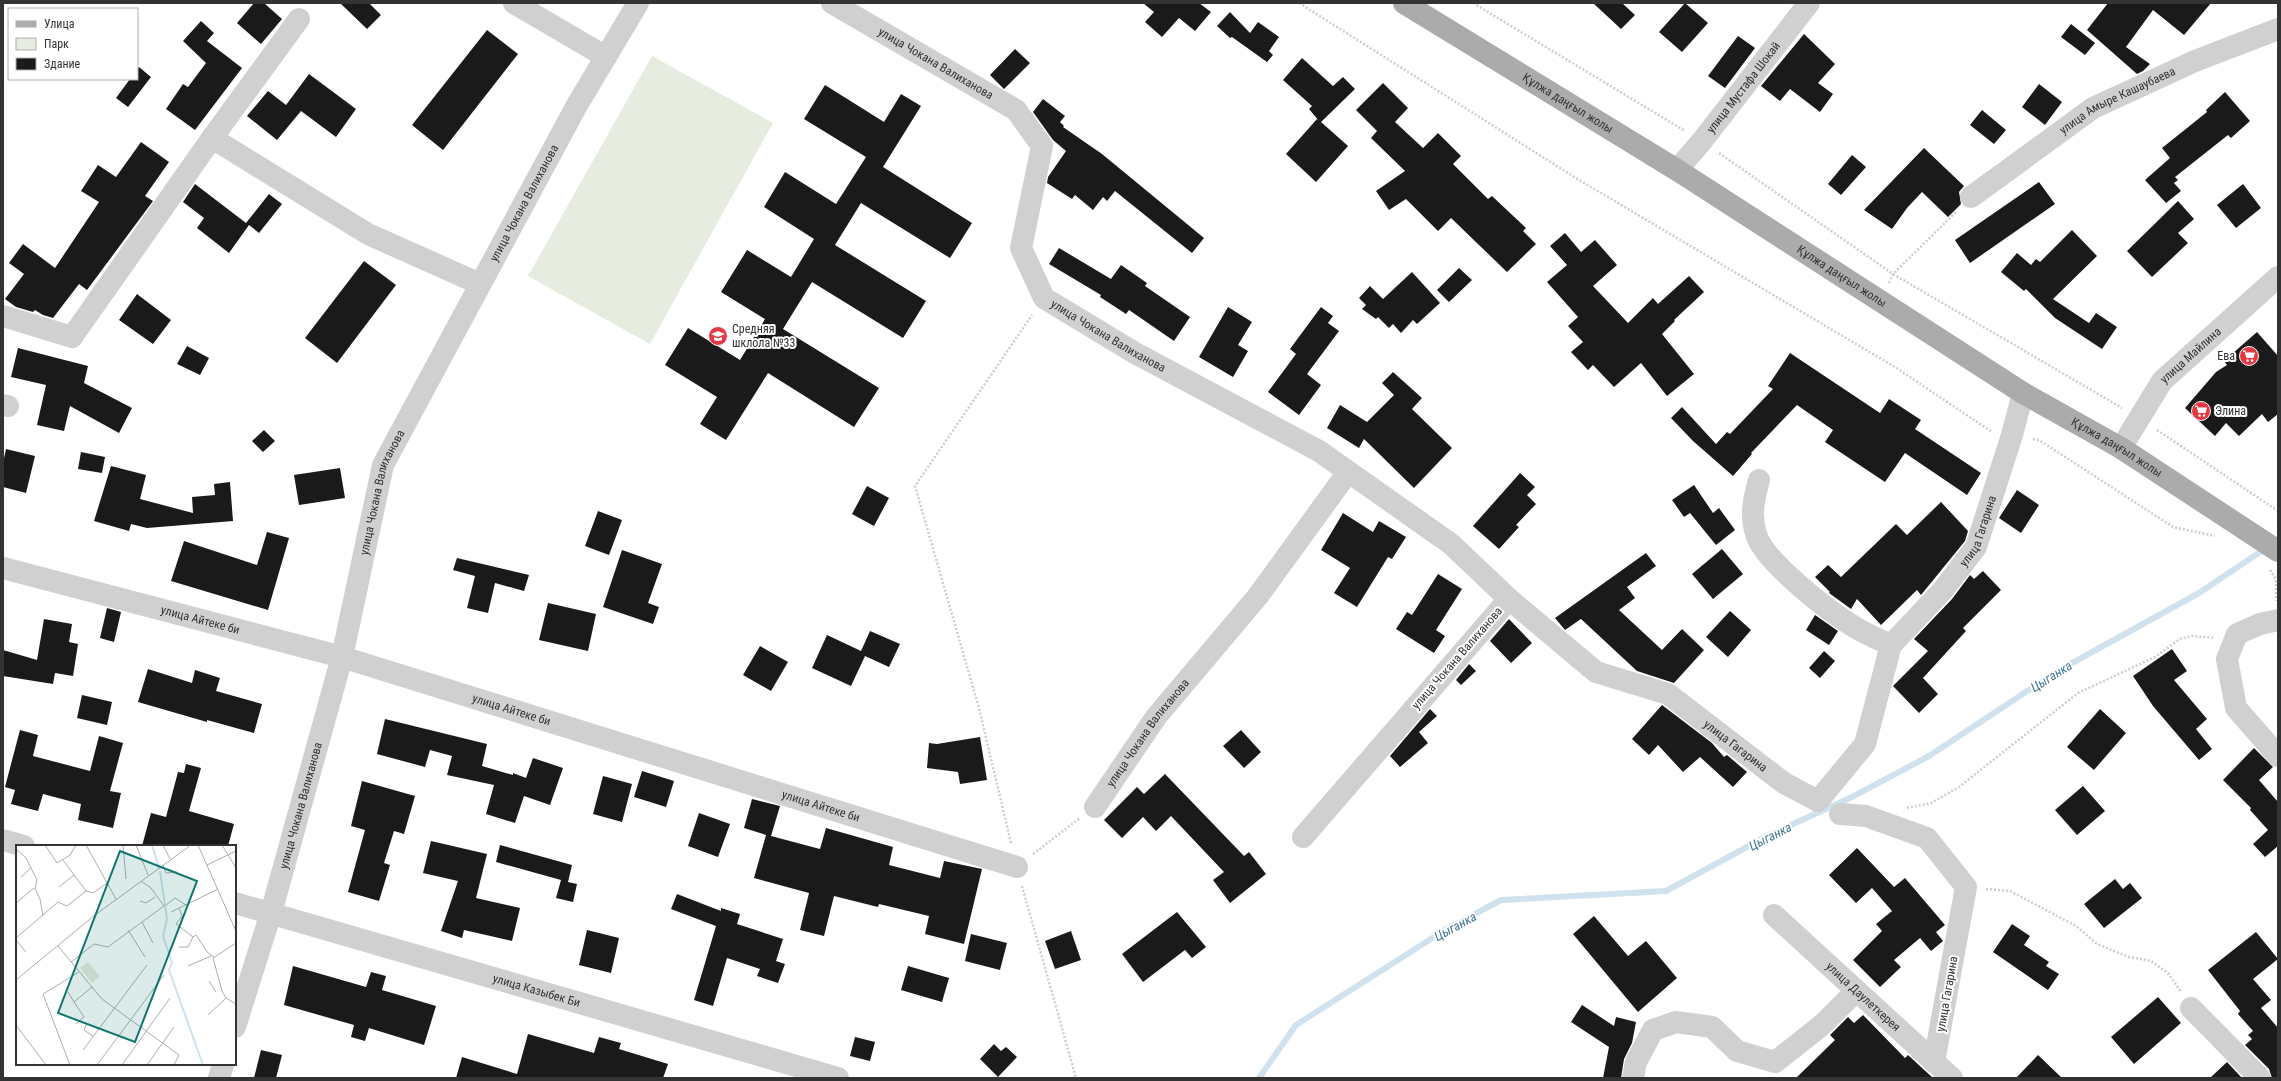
<svg xmlns="http://www.w3.org/2000/svg" width="2281" height="1081" font-family="'Roboto Condensed',sans-serif">
  <style>
    .green { fill: #e6ecdf }
    .lines { fill: none; stroke-linecap: round; stroke-linejoin: round }
    .stream { stroke: #cfe2ee; stroke-width: 6 }
    .building { fill: #1a1a1a }
    .path { stroke: #cdcdcd; stroke-width: 2.5; stroke-dasharray: 2 2; stroke-linecap: butt }
    .minor { stroke: #d0d0d0; stroke-width: 22 }
    .major { stroke: #ababab; stroke-width: 22 }
    .labels { text-anchor: middle; stroke-width: 4; stroke-linejoin: round; paint-order: stroke }
    .street-label { font-size: 12px; fill: #333; stroke: #fff }
    .poi-label { font-size: 12px; fill: #333; stroke: #fff; text-anchor: start }
    .water-label { font-size: 13px; font-style: italic; fill: #3f7597; stroke: #fff }
    .inset-river { fill: none; stroke: #cfe2ee; stroke-width: 2 }
    .inset-road { fill: none; stroke: #adadad; stroke-width: 1 }
    .view { fill: #0f766e; fill-opacity: 0.15; stroke: #0f766e; stroke-width: 2 }
    .inset-edge { fill: none; stroke: #333; stroke-width: 2 }
  </style>
  <rect width="100%" height="100%" fill="#fff"/>
  <!-- green -->
  <path class="green" d="M652 56 773 123 650 344 528 276Z"/>
  <g class="lines">
    <!-- stream -->
    <path class="stream" d="M1259 1078 1296 1025 1445 930 1501 900 1666 891 1769 835 1852 797 1929 756 2056 672 2199 593 2266 548"/>
  </g>
  <!-- building -->
  <path class="building" d="M254 3H264L282 19 261 44 237 23Z
    M340 3H369L381 15 367 29Z
    M1143 3H1199L1211 12 1195 31 1179 18 1162 37 1145 22 1154 12Z
    M1593 3H1622L1635 15 1621 29Z
    M1685 3 1708 23 1682 52 1659 32Z
    M2108 3H2211L2184 35 2153 10 2126 47 2150 64 2143 71 2137 74 2087 30Z
    M1230 12 1250 33 1258 22 1279 37 1269 51 1273 55 1267 62 1232 37 1230 38 1217 26Z
    M201 21 214 33 207 41 242 68 195 130 166 109 183 84 188 87 206 63 183 41Z
    M2071 24 2095 43 2085 55 2061 37Z
    M487 30 518 54 443 150 412 125Z
    M1804 34 1835 64 1818 83 1833 94 1820 112 1790 89 1780 101 1761 86Z
    M1738 36 1755 48 1725 88 1708 76Z
    M1015 49 1030 63 1004 89 990 75Z
    M1302 58 1333 86 1343 77 1355 89 1321 122 1348 146 1316 182 1286 154 1317 119 1319 121 1309 109 1312 106 1283 80Z
    M139 67 151 77 128 107 116 98 130 79H137V70Z
    M309 74 356 109 336 137 301 111 277 140 247 116 268 91 286 105Z
    M1383 83 1408 108 1395 122 1423 148 1438 133 1461 156 1453 164 1488 199 1492 196 1526 228 1523 231 1536 244 1507 272 1451 218 1438 231 1406 199 1389 210 1376 191 1405 171 1371 138 1377 131 1356 110Z
    M2039 84 2062 102 2045 125 2022 107Z
    M825 85 884 122 901 94 921 106 883 167 972 223 950 258 861 203 835 245 926 301 903 338 812 282 783 329 879 388 854 427 768 373 726 440 700 424 717 397 665 365 688 328 740 360 765 319 721 292 747 250 791 277 814 239 764 207 785 172 836 204 866 157 804 119Z
    M2225 92 2250 121 2231 138 2228 135 2175 177 2178 180 2174 183 2181 191 2166 203 2145 180 2170 158 2162 148 2207 112 2206 110Z
    M1043 99 1065 116 1060 122 1064 126 1063 127 1102 154 1204 238 1192 253 1115 191 1107 201 1103 197 1093 210 1075 195 1072 199 1047 183 1048 177 1066 151 1053 140 1033 112Z
    M1982 110 2006 130 1994 144 1970 125Z
    M141 142 169 162 145 196 153 201 87 290 79 284 53 318 43 315 35 310 33 312 16 307 5 299 24 274 9 263 23 244 55 268 99 202 81 191 98 165 116 177Z
    M1924 148 1964 186 1959 192 1961 204 1948 217 1922 192 1907 208 1892 229 1864 210Z
    M1852 155 1866 167 1841 195 1828 184Z
    M2039 182 2055 204 1970 263 1955 240Z
    M195 184 246 223 269 194 282 204 259 233 249 225 229 253 197 228 204 218 183 202Z
    M2243 184 2261 208 2236 228 2217 205Z
    M2178 201 2194 219 2178 233 2188 243 2152 277 2127 251Z
    M2072 230 2097 256 2053 299 2089 323 2096 313 2117 327 2102 349 2055 318 2026 289 2024 291 2001 272 2017 253 2031 265 2036 259 2040 262Z
    M1565 233 1581 252 1595 240 1617 265 1593 286 1628 323 1653 298 1658 304 1689 276 1704 292 1674 320 1675 321 1662 334 1694 374 1667 396 1641 363 1614 387 1593 365 1588 370 1571 352 1583 342 1568 326 1578 317 1547 282 1567 265 1550 246Z
    M1059 248 1111 279 1121 265 1147 283 1145 286 1190 317 1174 341 1129 310 1126 314 1100 297 1101 295 1049 264Z
    M364 261 396 285 337 363 305 338Z
    M1459 268 1472 280 1449 302 1437 290Z
    M1412 272 1440 303 1417 324 1413 320 1401 333 1393 324 1389 328 1378 317 1376 319 1362 309 1366 305 1359 298 1370 286 1383 299Z
    M137 294 171 320 153 344 119 320Z
    M1228 307 1252 322 1238 345 1248 351 1233 377 1199 357Z
    M1321 307 1333 316 1328 323 1339 331 1307 374 1321 385 1299 415 1268 392 1296 354 1290 349Z
    M2257 332 2278 356V414L2268 422 2262 414 2239 436 2226 423 2215 436 2185 408 2216 372 2227 365 2224 361Z
    M187 346 209 358 200 375 177 364Z
    M18 348 88 366 84 383 132 408 119 433 70 406 64 431 37 425 46 385 11 377Z
    M1790 353 1880 413 1889 399 1921 420 1915 429 1981 473 1967 495 1905 453 1885 482 1825 442 1833 430 1797 405 1751 453 1752 454 1733 476 1693 441 1671 418 1682 407 1716 444 1727 432 1730 434 1773 389 1768 386Z
    M1393 372 1422 398 1412 409 1452 448 1414 488 1364 439 1359 448 1327 428 1340 405 1367 422 1394 395 1382 383Z
    M264 430 275 441 263 452 252 441Z
    M6 449 35 456 26 493 3 487V463Z
    M81 452 105 457 102 473 78 469Z
    M111 466 146 475 140 499 193 513 192 497 215 495 214 484 230 482 233 521 147 528 131 524 129 531 94 521Z
    M340 468 345 498 299 505 294 475Z
    M1520 473 1535 487 1527 495 1536 504 1516 525 1519 527 1499 549 1473 526Z
    M1694 485 1713 513 1719 508 1735 530 1716 545 1690 513 1684 517 1672 500Z
    M867 486 889 498 874 526 852 514Z
    M2017 490 2039 505 2021 533 1999 518Z
    M1941 502 1968 531 1965 541 1921 595 1917 590 1881 625 1857 599 1851 609 1829 593 1830 592 1815 577 1828 565 1841 577 1896 524 1907 535Z
    M598 511 622 520 609 555 585 546Z
    M1343 513 1373 532 1379 521 1406 537 1392 559 1388 557 1357 607 1334 593 1350 568 1321 550Z
    M267 532 289 538 268 610 171 581 184 541 257 565Z
    M1722 549 1743 574 1713 599 1692 574Z
    M622 550 662 564 648 603 659 607 653 624 603 607Z
    M1646 553 1656 566 1627 587 1635 598 1619 610 1662 650 1682 629 1704 650 1674 683 1637 671 1581 619 1565 630 1555 618Z
    M457 558 529 575 524 591 495 583 488 613 467 608 475 576 453 570Z
    M1983 571 2001 590 1963 628 1966 631 1923 678 1938 694 1919 713 1893 686 1928 651 1914 639 1952 599 1970 575 1974 579Z
    M1438 574 1462 589 1436 630 1445 636 1434 653 1396 629 1407 612 1412 615Z
    M548 603 596 614 588 651 539 640Z
    M107 608 121 612 114 642 100 638Z
    M1730 611 1751 630 1728 657 1706 637Z
    M1815 615 1838 631 1829 645 1806 630Z
    M44 619 72 624 69 642 78 644 73 676 55 673 53 684 3 676V650L37 660Z
    M1509 619 1532 643 1511 663 1490 641Z
    M870 631 900 644 889 667 865 656 851 686 812 668 827 635 861 651Z
    M760 646 788 662 771 691 743 675Z
    M2172 649 2187 671 2174 680 2207 719 2196 729 2212 749 2199 760 2153 706 2133 676Z
    M1824 651 1835 661 1820 678 1809 668Z
    M1469 664 1476 671 1461 685 1456 680Z
    M148 669 192 683 195 670 220 678 216 691 262 704 254 733 207 720V722L138 702Z
    M82 695 112 702 107 725 77 718Z
    M1662 705 1712 743 1724 757 1727 755 1747 772 1733 787 1700 757 1683 772 1658 745 1649 755 1632 739Z
    M1430 709 1437 716 1419 732 1428 743 1400 767 1390 756Z
    M2100 709 2126 733 2094 770 2067 747Z
    M385 719 487 744 482 766 513 775V773L526 778 533 758 563 768 550 805 524 796 515 823 486 814 494 785 447 775 452 756 430 750 425 767 377 754Z
    M20 730 38 735 33 756 90 771 99 736 123 743 110 791 121 793 113 828 78 820 81 804 43 794 38 811 11 804 15 790 5 787Z
    M1241 730 1261 752 1244 768 1223 746Z
    M980 737 987 780 960 784 958 772 927 768 929 743 937 744Z
    M2254 748 2273 767 2259 780 2278 802V846L2265 857 2253 844 2268 830 2250 810 2251 808 2223 780Z
    M186 764 201 768 189 811 234 824 228 846H142L151 813 166 817 178 772 184 773Z
    M642 771 674 781 666 807 634 797Z
    M1165 774 1244 856 1249 852 1266 874 1230 903 1213 880 1224 872 1171 816 1156 831 1143 817 1122 838 1104 820 1137 787 1144 794Z
    M603 776 632 784 622 822 593 814Z
    M362 781 415 796 404 834 394 831 384 863 390 865 379 901 348 892 365 830 351 826Z
    M2083 786 2105 811 2077 835 2055 810Z
    M752 799 780 806 771 836 820 849 826 828 893 847 889 865 940 878 944 861 982 869 964 944 925 934 929 916 879 904 878 907 834 896 824 936 800 930 809 893 754 878 766 835 744 828Z
    M699 813 730 824 718 857 688 846Z
    M431 841 487 854 476 898 520 908 512 941 464 930 462 938 441 931 458 881 423 873Z
    M500 845 572 865 568 882 577 884 573 902 556 898 561 880 496 862Z
    M1857 848 1894 887 1905 878 1945 925 1936 932 1943 941 1931 951 1920 938 1894 960 1901 967 1880 987 1853 960 1882 931 1876 924 1892 911 1872 888 1856 903 1829 875Z
    M2115 879 2123 889 2130 883 2142 898 2104 928 2084 904Z
    M677 894 721 911V908L740 914 737 924 783 939 776 961 785 964 778 983 757 976 760 969 727 958 713 1006 694 1000 716 926 671 909Z
    M1177 912 1206 947 1192 958 1185 950 1143 982 1122 954Z
    M1594 916 1628 956 1646 941 1677 978 1638 1012 1573 934Z
    M2012 924 2030 936 2024 945 2049 962 2046 966 2059 974 2048 990 1993 952Z
    M587 930 619 938 611 973 579 965Z
    M1071 931 1081 960 1055 969 1045 941Z
    M2256 932 2278 959 2253 979 2271 1000 2261 1008 2278 1028V1078H2272L2269 1069 2245 1045 2252 1039 2248 1035 2253 1031 2238 1014 2240 1011 2208 970Z
    M971 934 1007 943 1000 970 965 961Z
    M293 966 366 987 371 972 386 976 382 990 436 1006 424 1045 369 1028 365 1041 351 1037 354 1025 284 1005Z
    M908 966 949 978 942 1002 901 990Z
    M2158 997 2181 1023 2134 1064 2111 1037Z
    M1582 1005 1614 1026 1616 1017 1636 1022 1632 1043 1624 1059 1621 1078H1603L1609 1047 1571 1022Z
    M1863 1015 1905 1058 1908 1055 1933 1078H1796L1835 1040 1830 1035 1848 1017 1854 1023Z
    M528 1034 594 1053 599 1037 621 1043 619 1049 668 1064 663 1078H456L462 1057 517 1074Z
    M855 1037 875 1042 870 1061 850 1056Z
    M994 1044 1001 1051 1006 1047 1017 1057 998 1077 980 1059Z
    M261 1050 282 1055 276 1078H254Z
    M2038 1055 2062 1078H2016Z
    M2227 1062 2242 1078H2210Z"/>
  <g class="lines">
    <!-- path -->
    <path class="path" d="M1299 3 1579 180 1895 367 1992 432
      M1473 3 1685 131
      M1719 153 1893 274 2122 408
      M1889 283 1893 274 1956 212
      M2157 430 2278 511
      M2033 439 2039 440 2173 527 2215 536
      M2270 570 2276 579V601
      M1907 808 1931 803 1959 787 2078 693 2155 657 2180 639 2192 636 2215 638
      M1011 843 979 708 915 486 1032 315
      M1033 854 1080 818
      M1022 886 1076 1078
      M1986 889 2010 891 2076 926 2097 944 2129 957 2151 961 2168 973 2181 992"/>
    <!-- minor -->
    <g class="minor">
      <path d="M514 3 606 57"/>
      <path id="s1" d="M832 3 1016 110 1042 146 1021 248 1044 298 1135 353 1319 451 1451 544 1509 599 1303 837"/>
      <path d="M299 19 212 138 368 234 480 284"/>
      <path id="s2" d="M1677 170 1702 141 1809 3"/>
      <path id="s3" d="M1971 197 2093 108 2195 61 2278 29"/>
      <path d="M3 316 72 337 212 138"/>
      <path d="M3 405 8 406"/>
      <path id="s4" d="M2121 448 2162 381 2278 277"/>
      <path d="M1759 480C1754 498 1750 515 1756 534 1764 562 1832 614 1858 629 1868 635 1880 640 1891 645"/>
      <path id="s5" d="M3 568 342 657 1017 867"/>
      <path id="s6" d="M1509 599 1596 672 1668 694 1784 783 1818 801 1865 744 1891 645 1943 590 1976 547 2012 435 2023 393"/>
      <path d="M2278 620 2260 624 2237 634 2227 659 2236 708 2278 756"/>
      <path id="s7" d="M1095 807 1156 717 1258 596 1348 472"/>
      <path d="M1840 814 1866 816 1927 838 1966 887 1934 1062"/>
      <path d="M3 840 24 846"/>
      <path id="s8" d="M235 903 838 1078"/>
      <path id="s9" d="M1774 915 1952 1078"/>
      <path d="M2191 1008 2260 1078"/>
      <path id="s10" d="M235 1027 271 913 342 657 383 465 577 105 638 3"/>
      <path d="M219 1078 223 1064"/>
      <path d="M1633 1078 1636 1062 1653 1030 1676 1022 1712 1027 1737 1051 1775 1062 1822 1025 1856 991"/>
    </g>
    <!-- major -->
    <path class="major" id="s11" d="M1404 3 1677 170 2023 393 2121 448 2278 551"/>
  </g>
  <!-- icons -->
  <defs>
    <g id="school-disc" transform="scale(1)"><circle r="9.5" fill="#e63946" stroke="#fff"/><path d="M0-5L7-2L0 1L-7-2ZM-4 1L0 2.5L4 1V4Q0 6-4 4Z" fill="#fff"/></g>
    <g id="supermarket-disc" transform="scale(1)"><circle r="9.5" fill="#e63946" stroke="#fff"/><path d="M-6-5.5h2.5l.6 2H6L4.5 2H-2.5L-4.4-4H-6ZM-1.5 3.2a1.3 1.3 0 1 0 .1 0ZM3 3.2a1.3 1.3 0 1 0 .1 0Z" fill="#fff"/></g>
  </defs>
  <g fill-rule="evenodd">
    <use href="#school-disc" x="718" y="336"/>
    <use href="#supermarket-disc" x="2249" y="356"/>
    <use href="#supermarket-disc" x="2201" y="411"/>
  </g>
  <g class="labels">
    <!-- street labels -->
    <g class="street-label">
      <text dy="4" stroke="none"><textPath href="#s1" startOffset="120">улица Чокана Валиханова</textPath></text>
      <text dy="4" stroke="none"><textPath href="#s2" startOffset="106">улица Мустафа Шокай</textPath></text>
      <text dy="4" stroke="none"><textPath href="#s3" startOffset="176">улица Амыре Кашаубаева</textPath></text>
      <text dy="4" stroke="none"><textPath href="#s11" startOffset="192">Құлжа даңғыл жолы</textPath></text>
      <text dy="4" stroke="none"><textPath href="#s10" startOffset="879">улица Чокана Валиханова</textPath></text>
      <text dy="4" stroke="none"><textPath href="#s11" startOffset="516">Құлжа даңғыл жолы</textPath></text>
      <text dy="4" stroke="none"><textPath href="#s1" startOffset="491">улица Чокана Валиханова</textPath></text>
      <text dy="4" stroke="none"><textPath href="#s4" startOffset="117">улица Майлина</textPath></text>
      <text dy="4" stroke="none"><textPath href="#s11" startOffset="840">Құлжа даңғыл жолы</textPath></text>
      <text dy="4" stroke="none"><textPath href="#s10" startOffset="555">улица Чокана Валиханова</textPath></text>
      <text dy="4" stroke="none"><textPath href="#s6" startOffset="695">улица Гагарина</textPath></text>
      <text dy="4" stroke="none"><textPath href="#s5" startOffset="204">улица Айтеке би</textPath></text>
      <text transform="translate(1457 658) rotate(-49)" y="4">улица Чокана Валиханова</text>
      <text dy="4" stroke="none"><textPath href="#s5" startOffset="528">улица Айтеке би</textPath></text>
      <text dy="4" stroke="none"><textPath href="#s7" startOffset="91">улица Чокана Валиханова</textPath></text>
      <text dy="4" stroke="none"><textPath href="#s6" startOffset="274">улица Гагарина</textPath></text>
      <text dy="4" stroke="none"><textPath href="#s10" startOffset="231">улица Чокана Валиханова</textPath></text>
      <text dy="4" stroke="none"><textPath href="#s5" startOffset="852">улица Айтеке би</textPath></text>
      <text dy="4" stroke="none"><textPath href="#s8" startOffset="314">улица Казыбек Би</textPath></text>
      <text transform="translate(1947 994) rotate(-80)" y="4">улица Гагарина</text>
      <text dy="4" stroke="none"><textPath href="#s9" startOffset="121">улица Даулеткерея</textPath></text>
    </g>
    <!-- poi labels -->
    <g class="poi-label">
      <text x="732" y="333">Средняя<tspan x="732" dy="14">шклола №33</tspan></text>
      <text x="2235" y="360" text-anchor="end">Ева</text>
      <text x="2215" y="415">Элина</text>
    </g>
    <!-- water labels -->
    <g class="water-label">
      <text transform="translate(2051 676) rotate(-32)" y="5">Цыганка</text>
      <text transform="translate(1770 836) rotate(-27)" y="5">Цыганка</text>
      <text transform="translate(1455 926) rotate(-29)" y="5">Цыганка</text>
    </g>
  </g>
  <!-- overview -->
  <g transform="translate(16 845)">
    <rect width="220" height="220" fill="#fff"/>
    <path d="M72 117 84 131 76 138 64 123Z" fill="#e6ecdf"/>
    <path class="inset-river" d="M136 0 143 23M144 26 151 74 147 91 156 118 153 125 187 220"/>
    <path class="inset-road" d="M29 0 41 18 54 10 60 0M70 0 100 54M107 0 110 34M120 0 132 30M147 0 154 14M182 0 220 86M206 0 220 23M0 4 10 13 21 35 19 44 24 54 27 71M47 15 70 46M147 20 150 28 161 27M191 20 220 6M5 32 15 23M125 36 135 43 148 61 126 77M43 42 58 30M70 46 77 48 91 38M124 56 130 58 139 52M0 58 18 43M150 60 159 53 170 60M163 63 166 71 160 79 177 92 180 90 192 108 198 112M155 67 202 44M112 85 129 112M0 93 42 57 51 61 70 46M0 95 10 107M220 98 197 113 206 146 210 153 220 159M42 101 86 154 163 210 158 220M163 102H172L177 92M55 117 78 99 92 102 126 77 137 98M172 121 195 111M0 135 79 70 175 0M193 136 200 147M52 147 58 157 76 142M58 157 68 172 60 179M192 170 210 153M71 178 68 185 77 191M0 180 30 220M67 205 131 120M54 220 27 149 63 127M81 220 148 130M106 220 154 153M131 220 158 182"/>
    <path class="view" d="M104 6 181 36 119 197 42 168Z"/>
    <rect width="220" height="220" class="inset-edge"/>
  </g>
  <!-- border -->
  <rect width="2281" height="1081" fill="none" stroke="#333333" stroke-width="8"/>
  <!-- legend -->
  <rect x="8" y="8" width="130" height="72" fill="#ffffff" stroke="#adadad"/>
  <rect x="16" y="21" width="20" height="6" fill="#ababab" stroke="#adadad"/>
  <text x="44" y="28" font-size="12" fill="#333333">Улица</text>
  <rect x="16" y="38" width="20" height="12" fill="#e6ecdf" stroke="#adadad"/>
  <text x="44" y="48" font-size="12" fill="#333333">Парк</text>
  <rect x="16" y="58" width="20" height="12" fill="#1a1a1a" stroke="#adadad"/>
  <text x="44" y="68" font-size="12" fill="#333333">Здание</text>
</svg>
